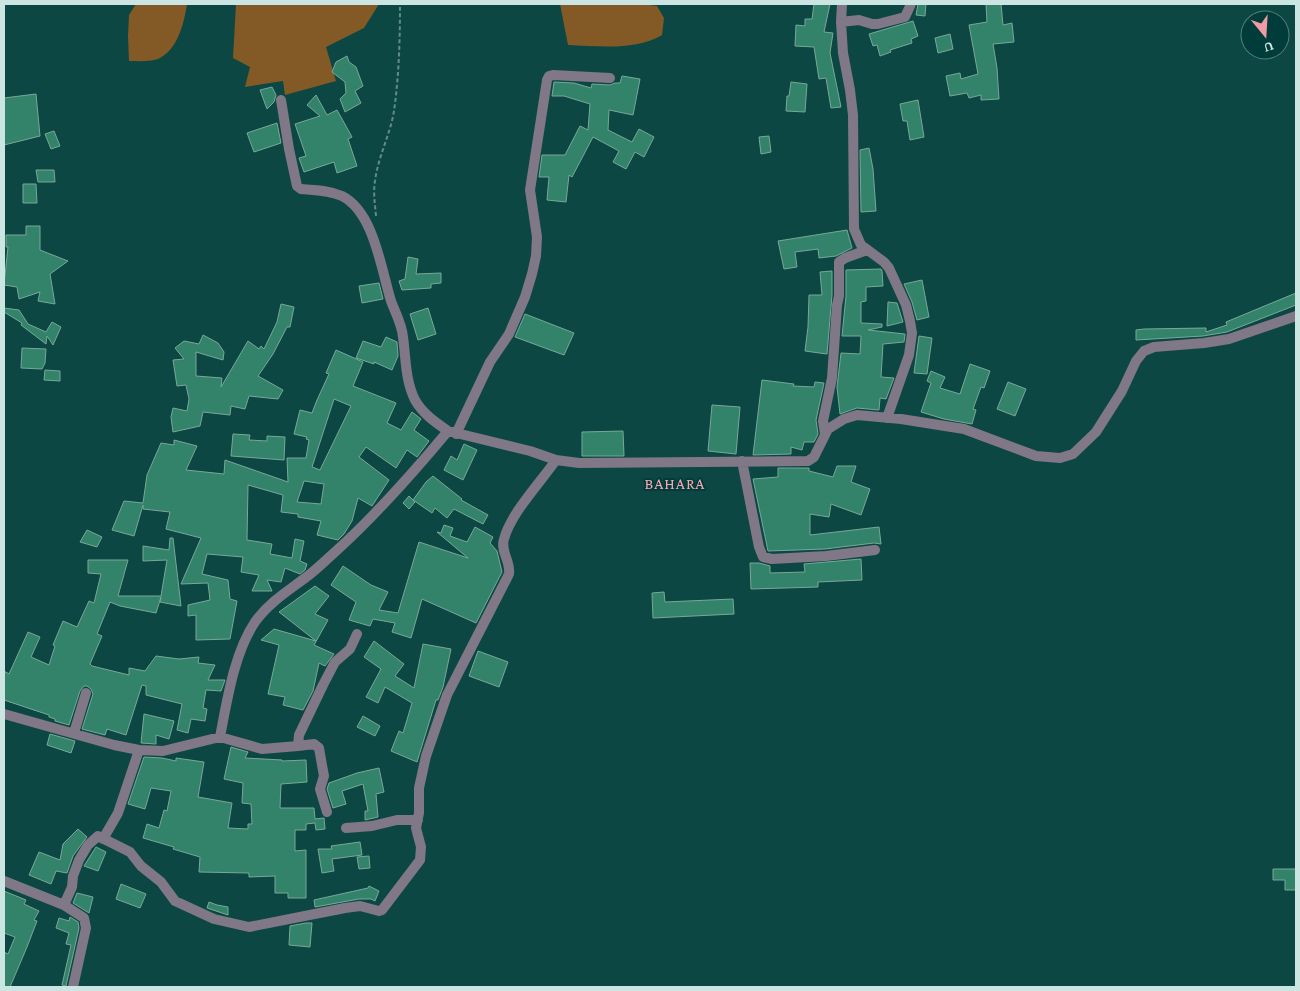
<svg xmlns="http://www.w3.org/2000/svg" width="1300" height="991" font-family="'Crimson Pro',serif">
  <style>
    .forest { fill: #835a25 }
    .building { fill: #33836b; stroke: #78a897; fill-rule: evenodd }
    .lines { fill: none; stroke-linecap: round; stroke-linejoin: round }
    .path { stroke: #608c89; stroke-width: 2; stroke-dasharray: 4 2.5; stroke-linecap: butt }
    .minor { stroke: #807787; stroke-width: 10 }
    .labels { text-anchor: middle; stroke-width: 4; stroke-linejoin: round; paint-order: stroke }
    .quarter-label { font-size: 16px; letter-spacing: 1px; fill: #faa6b2; stroke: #003c39 }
  </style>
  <rect width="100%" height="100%" fill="#0d4744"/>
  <!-- forest -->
  <path class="forest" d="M136 4H187C184 23 178 50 158 59 149 62 138 61 129 61L128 36 129 15Z
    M236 4H379L364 28 326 47 336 81 285 95 283 81 245 87 250 67 233 58Z
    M560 4H641L657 6 664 18 662 35C635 51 599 46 568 45Z"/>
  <!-- building -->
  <path class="building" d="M814 4H830L824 32 833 33 830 53 841 107 831 108 826 78 819 79 814 47 795 46 796 25 805 26V19H812Z
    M918 4H926L925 16 916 15Z
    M986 4H1001L1003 25 1012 23 1014 42 993 44 997 68 999 99 981 100V95L969 98 967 93 950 96 946 76 960 73 961 79 978 74 969 25 987 22Z
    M913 21 918 36 911 39 912 43 890 50 891 52 880 56 877 45 873 46 869 34Z
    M950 34 953 49 938 53 935 38Z
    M347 56 349 62 356 67 363 86 355 91 361 103 345 112 340 99 346 93 345 82 332 72 336 62Z
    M622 76 640 79 633 115 609 110 608 130 632 142 639 129 654 137 644 157 635 152 626 169 613 162 619 151 593 137 572 177 569 175 566 202 547 200 549 177H539L542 155H565L580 126 588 130 590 104 564 96H552L554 82 574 83 591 88 592 84 610 85 615 83H620Z
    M791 82 807 84 805 112 786 111 787 96H789Z
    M272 87 276 95 274 102 267 109 260 90Z
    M36 94 40 136 4 145V98Z
    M316 95 327 115 337 110 352 137 348 139 357 166 337 173 334 162 304 172 299 158 306 156 295 124 320 116 307 105Z
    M918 100 924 137 910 140 907 121H903L900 104Z
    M277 123 281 143 254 152 247 133Z
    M54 131 60 146 51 149 45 134Z
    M769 136 771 152 761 154 759 137Z
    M869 148 873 169 876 211 861 212 860 150Z
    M36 170H54L55 182H38Z
    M23 184H36L37 203H23Z
    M26 226H40V250L68 261 50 274 55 304 38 301 40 292 19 299 17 287 4 285 8 247H6V235H26Z
    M847 230 852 248 836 256 819 258 818 249 795 252 797 267 784 269 778 241Z
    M408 257 418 259 416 274 441 273V283L431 284V288L402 290 399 281 405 279Z
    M881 269 882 271 883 286 866 287V301L861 302V323L882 324V327L868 330 905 334 904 342 883 344 881 377 894 378 886 399 880 398 879 410 857 408 840 414 837 387 841 353 860 354 861 336H842L846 296V270Z
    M832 271V295L827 354 805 351 808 327 809 295H822L820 272Z
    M922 280 929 317 917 320 912 302 904 284Z
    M379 283 383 299 362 303 359 286Z
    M1296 293V305L1227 332 1203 336 1136 340V330L1144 329 1206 328V332L1227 325 1226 322Z
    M888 302 897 303 903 322 887 326Z
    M281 304 294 307 290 327H287L273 354 258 376 283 390 278 399 249 396 245 409 231 406 230 415 203 412 200 426 173 432 171 417 173 408 187 411 189 399 186 385 177 386 173 360 184 359 175 348 184 341 199 344 203 335 218 343 224 352 223 360 196 352V376L222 378 221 387 248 341 259 349 261 346 264 349 277 322Z
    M4 308 19 310 28 324 46 332 52 322 61 327 53 345 47 336 46 344 21 325 22 323 4 312Z
    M428 308 436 334 418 340 410 314Z
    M525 314 574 333 564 355 515 337Z
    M919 336 932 338 927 374 914 373Z
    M386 337 397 342 398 356 392 370 374 362V364L356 358 363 341 381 347Z
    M22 348 46 349 45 363 42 369 21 368Z
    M336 350 363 362 353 386 396 403 387 423 401 430 412 412 421 419 414 430 429 441 417 457 407 450 396 468 366 447 359 457 389 480 372 506 358 498 352 521 344 534 338 540 317 535 321 521 298 517V514L281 512 283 495 248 485 247 540 272 544 270 554 292 558 295 539 304 541 300 561 307 564 305 570 300 574 285 568 281 582 267 580 272 591H252L259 575 241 572 243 557 207 554 202 574 228 580 230 599 237 601 230 639 196 640V615L188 616V605L210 600 208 583 181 584 201 538 166 529 170 512 143 509V505L134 536 112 530 124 501 143 503 147 475 161 443 174 445V440L197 446 186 470 224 474 225 460 288 482 287 458H306L309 440 306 439 307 437 294 434 300 410 312 413 317 400 329 374 326 373ZM334 399 351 406 320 470 312 467ZM304 481 324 484 321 504 297 502Z
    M970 364 990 371 984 388 981 387 973 409 976 410 972 424 944 419 921 412 931 383 927 381 931 371 945 377 940 388 960 394Z
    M45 370 60 371V381L44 380Z
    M762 380 794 384 793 386 814 387 815 382 824 383 816 420 818 434 814 442H804L802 450 791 447V454L753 455Z
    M1008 382 1026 389 1015 416 997 409Z
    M712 405 740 407 736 454 708 451Z
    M623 431 624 456H582V432Z
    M233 434 250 435 249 440 267 441V436L285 437 284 460 231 456Z
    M464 444 477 450 463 480 444 470 451 456 457 460Z
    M837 466H856L851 482 870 489 861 515 831 504 829 517 810 514V535L879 527 881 544 874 543 825 549 768 551 753 479 778 477V468H809V471L833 477Z
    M433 476 462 499 461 500 488 515 483 524 454 509 447 518 435 508 432 513 413 500 426 482Z
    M409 496 415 502 409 509 403 503Z
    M444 525 453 528 450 536 467 542 475 527 493 537 490 543 497 551 502 572 476 623 422 599 411 638 392 632 395 623 373 619 370 626 349 620 356 602 331 585 343 566 371 585 388 592 379 610 398 613 419 542 468 558 437 532 441 533Z
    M87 530 102 537 97 547 80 542Z
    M170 538H173L181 606 160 602 161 597 156 613 120 606 110 602 97 634 102 636 90 664 92 666 129 675V668L145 671 156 656 179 659 199 657 198 663 215 665 208 680H225L221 691 206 690 203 708 207 709 205 721 191 719 188 733 177 730 182 704 146 695V686L142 685 126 735 107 729 105 735 82 729 93 694 91 689 87 686H84L80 691 69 725 55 721V719L49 717V715L4 700V671L9 674 28 632 40 637 31 657 49 665 55 646 53 645 63 621 77 627 89 601 94 603 101 574 88 573V560H128L118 596H161L167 560 143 561V546L169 550Z
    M861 559 862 580 818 582V587L751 589 750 563H759L770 566V573L805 572 804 564Z
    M315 586 329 596 315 614 328 620 314 645 334 654 325 666 319 663 313 691 303 710 283 705 285 697 268 694 279 645 261 640 274 629 316 641 279 612Z
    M664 592 665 602 733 599 734 614 653 618 652 593Z
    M374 641 404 664 395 676 414 688 423 644 451 649 443 687 438 700H436L417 762 391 751 399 731 403 733 412 703 385 687 378 703 366 697 381 669 364 657Z
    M478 651 508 662 499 687 469 676Z
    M144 714 174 721 169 739 156 735V744L141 743Z
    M363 716 380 726 375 736 357 727Z
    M50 734 75 741 71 753 47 745Z
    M231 747 248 752 245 758 282 760V761L306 760 307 782 281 784 280 808H314L315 819 324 818 325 829 316 830 315 823 306 824V830H295V851L306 850V898H288V893H275V876L249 877V873L199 872 200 857 173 849 174 847 143 838 147 824 159 828 164 810 167 811 171 791 151 788 145 809 128 804 144 757 162 758 176 761V758L204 762 198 797 232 803 228 828 248 829V824H252L251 804 242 803 243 783 224 779Z
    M379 768 384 792 376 794 378 817 365 820V811H368L363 784 342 791 346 804 333 808 327 789 329 783 357 773Z
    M78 829 87 837 73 856 67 873 56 871 51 884 29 875 39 852 60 860 63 844Z
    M360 842 362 855 332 859 334 871 322 873 318 849H332L331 846Z
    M96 847 106 852 98 871 84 866Z
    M369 856 370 868 359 869 357 857Z
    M1273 869H1296V890H1285V880H1273Z
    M121 884 146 894 140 908 116 899Z
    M369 886 379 891 375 901 371 899H359L315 907 314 900 368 888Z
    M4 891 26 900 24 904 39 911 34 920 37 921 27 947 10 987H4V952L8 954 15 937 4 933Z
    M77 893 93 897 89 913 73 903Z
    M209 902 217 905 228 907V915L207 908Z
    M70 917 78 922 79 928 66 986 62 985 71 945 66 944 69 933 56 928 59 918 69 921Z
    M306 923H312L310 947 289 945 290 926Z"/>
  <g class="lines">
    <!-- path -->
    <path class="path" d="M376 216C375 204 373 193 375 181 378 157 390 135 394 111 399 76 400 39 400 4"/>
    <!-- minor -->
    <path class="minor" d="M842 4 841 22 843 53 850 90 853 115 854 229 861 245 884 262 889 268 906 305 910 321 912 333 909 355 887 418
      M841 22 859 20 872 24H878L905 17 911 4
      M281 100 289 149 297 186 301 189C314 190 329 190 342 196 374 212 381 269 391 301 395 312 402 324 403 337 406 358 405 380 415 400 423 414 435 422 448 431
      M456 434 490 362 509 334 525 297 532 274 536 256 537 237 530 190 547 80 549 76 553 75 610 78
      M825 434 823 421 832 378 837 305 839 296V262L845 258 867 250
      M742 461 759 547 763 557 772 559 826 556 875 550
      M4 714 114 745 139 750 163 751 220 737C227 701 234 653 255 622 269 602 291 589 309 575 318 568 326 560 335 552 376 515 413 473 448 431L530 451 556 460 579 463 808 461 814 457 828 429 844 419 857 415 901 419 964 429 1036 456 1060 458 1073 454 1096 432 1122 391 1136 361 1144 351 1154 347 1204 343 1229 339 1296 316
      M74 733 86 693
      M220 737 262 749 298 746 299 735 323 685 335 662 350 649 357 634
      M298 746 314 744 319 748 322 765 324 776 320 789 327 812
      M346 828 372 826 397 820H418
      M103 839 118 813 139 750
      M4 881 64 905 84 918 86 928 73 987
      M64 905 72 887 73 876 79 860 88 845 98 836 130 852 141 866 161 882 175 901 214 919 249 927 345 908 360 906 379 911 382 910 420 860 421 847 416 828 419 813V788L426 756 447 695 509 574C511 562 500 551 504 539 511 513 540 483 556 460"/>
  </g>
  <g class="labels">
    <!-- quarter labels -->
    <g class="quarter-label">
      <text x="675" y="489">BAHARA</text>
    </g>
  </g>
  <!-- border -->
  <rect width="1300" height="991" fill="none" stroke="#cbe5e3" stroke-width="10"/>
  <!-- north arrow -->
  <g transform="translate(1265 35) rotate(162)"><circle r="24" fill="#003c39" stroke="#51807d"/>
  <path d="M0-4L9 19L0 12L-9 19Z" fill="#f39aa7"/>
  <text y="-8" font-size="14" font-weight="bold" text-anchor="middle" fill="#cbe5e3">U</text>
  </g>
</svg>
